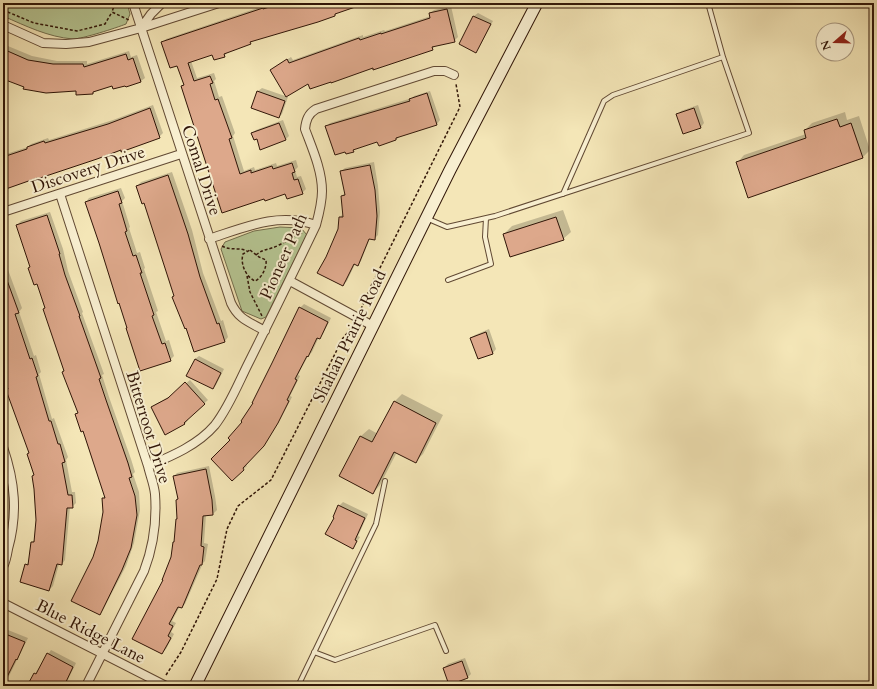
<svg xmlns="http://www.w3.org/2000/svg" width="877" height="689" font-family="Cardo,serif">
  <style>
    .green { fill: #b6c693; stroke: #736e4d }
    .shadow { fill: #0003 }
    .building { fill: #dda88b; stroke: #301507 }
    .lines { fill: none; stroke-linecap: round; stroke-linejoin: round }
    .lane-casing { stroke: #614933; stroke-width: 6 }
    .street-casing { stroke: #614933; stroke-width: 10 }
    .secondary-casing { stroke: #301507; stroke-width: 13 }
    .path { stroke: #301507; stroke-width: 1.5; stroke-dasharray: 3 2; stroke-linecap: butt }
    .lane { stroke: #f8efd0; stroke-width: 4 }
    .street { stroke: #f8efd0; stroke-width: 8 }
    .secondary { stroke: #f8efd0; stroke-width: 11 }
    .labels { text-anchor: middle; stroke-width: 4; stroke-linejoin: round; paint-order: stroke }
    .street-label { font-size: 17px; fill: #301507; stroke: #f8efd0 }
  </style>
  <rect width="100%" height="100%" fill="#f4e6b7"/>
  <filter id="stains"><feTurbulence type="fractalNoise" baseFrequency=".005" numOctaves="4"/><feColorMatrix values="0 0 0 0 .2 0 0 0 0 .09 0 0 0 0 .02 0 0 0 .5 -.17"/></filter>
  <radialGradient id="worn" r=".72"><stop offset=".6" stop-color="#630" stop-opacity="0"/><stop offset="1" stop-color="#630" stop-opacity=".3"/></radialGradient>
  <!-- green -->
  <path class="green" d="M3 3H127L130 14 126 24C116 28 82 39 73 39 48 37 26 26 3 16Z
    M280 227 301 228 307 235 266 317 261 319 242 311 221 249 225 242 254 231Z"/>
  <!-- shadow -->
  <path class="shadow" d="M276 3H367L338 12 335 15 254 40 250 43 228 52 224 56 213 54 191 61 197 78 214 73 216 79 214 81 219 97 222 96 235 133 233 136 244 171 254 167 255 170 276 163 277 166 296 160 298 167 295 170 297 177 301 176 306 189 302 193H286L264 197 223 212 182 86 184 84 178 64 163 42 166 39 266 5 267 6Z
    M451 6 458 37 454 41 436 45 432 49 331 81 309 82 271 70 291 57 293 60 363 35V37L384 30 385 31 431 16 430 13 434 10Z
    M478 13 493 21 479 48 476 52 460 44 474 16Z
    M3 44 32 56 57 61H87V64L129 51 131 57 137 55 145 78 141 81 126 86V85H113L95 90 93 93 76 90 25 87 3 77Z
    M262 88 288 97 282 114 279 117 252 108 258 91Z
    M430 91 440 120 437 124 400 136 396 140 378 141 356 148 353 151 326 127 330 123 412 98 414 96Z
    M153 105 163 133 159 137 37 176 3 189V155L28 147 31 144 48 138 49 140 113 120Z
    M698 105 704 123 701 127 684 133 677 115 681 111Z
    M845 112 847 120 859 116 870 150 863 157 737 163 744 155 806 134 805 130 812 123Z
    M283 120 289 136 285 140 257 138 252 133 256 130Z
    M374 162 378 186 380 212 378 235 374 239 370 238 361 261 358 265 355 264 347 281 343 285 327 257 339 229 340 217 344 213 342 196 345 193 341 171 345 168Z
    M172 172 192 230 203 273 221 321 223 320 228 337 225 341 194 351 175 296 145 202 137 186 141 182Z
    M121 188 125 198 122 201 130 227 129 228 137 253 140 252 145 268 144 269 158 311 156 312 166 341 169 340 174 356 170 360 128 327 86 202 89 198Z
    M563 210 571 232 563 239 504 234 512 226Z
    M50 212 63 249 68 271 83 312 82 313 104 374 102 375 109 397 131 459 135 472 133 474 139 492 140 510 134 543 126 566 103 610 100 614 94 558 99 541 104 512 103 499 105 496 83 430 76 414 79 412 69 388 37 283 29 268 31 266 17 225 21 221Z
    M3 256 22 308 19 312 34 356 36 355 41 372 39 374 52 419 54 418 68 457 66 460 72 492H75L76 503 72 507H70L65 560 62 564H59L53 586 49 590 26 565 30 561 32 542 36 539 37 520 33 476 34 474 30 453 3 372Z
    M304 304 331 318 323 334 319 337 312 352 308 356 298 375 300 376 290 396 292 397 281 418 267 441 245 464 247 466 232 480 231 440 244 422 254 403 300 308Z
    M489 329 496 349 493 353 478 358 471 338 475 335Z
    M199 356 224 369 216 385 213 388 195 359Z
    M190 380 208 400 188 418V420L185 424 166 433 152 407 156 404 172 395Z
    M402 394 443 415 423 454 415 462 397 452 380 485 373 493 340 476 361 436 369 429 378 434 395 401Z
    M209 466 215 496 217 510 213 514 206 515 204 543 208 544 205 561 203 563 185 604 182 607 180 606 172 621 176 623 171 632 174 634 166 649 162 653 164 580 172 557 178 518 177 500 178 498 174 476 177 473Z
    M343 502 368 514 358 536 360 537 353 548 336 517 339 506Z
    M3 628 28 638 4 686H3Z
    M51 650 76 663 65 686H28L35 674Z
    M465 658 471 674 468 677 444 668 448 664Z
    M113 682 120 686H109Z"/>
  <!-- building -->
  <path class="building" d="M282 3H364V4L335 14V16L318 22 250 42 251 44 224 54 225 57 214 60 212 55 188 63 194 81 210 76 213 83 210 84 215 100 218 99 232 138 229 139 240 174 251 170V173L272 166 273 169 292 163 295 172 292 173 294 180 298 179 303 194 287 199 285 194 265 201 264 199 222 213 181 86 184 85 177 66 170 68 161 42 263 8V9Z
    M447 9 455 42 432 47 433 50 373 70V68L331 83V82L310 89 308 84 286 97 270 70 287 59 289 63 359 38 360 40 381 33V34L430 18 429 13Z
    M473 16 491 24 476 53 459 44Z
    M3 49 28 60 53 64H83L84 67 126 54 128 60 133 58 141 82 126 87 125 86 113 89 112 86 93 92V94L76 95V91L46 93 23 89 24 87 3 79Z
    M257 91 285 101 279 118 251 108Z
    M427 93 437 125 396 138V140L379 146 377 142 353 150 354 152 346 154 345 152 335 155 325 126 410 101 409 99Z
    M150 108 160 138 121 152V150L97 159 37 179V178L3 190V157L27 149V147L44 141 45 143 108 124Z
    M694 108 701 128 683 134 676 114Z
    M837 119 840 127 851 123 863 158 748 198 736 162 806 138 804 130Z
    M279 123 286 140 260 150 257 139 254 140 251 133Z
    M370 165 375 190 377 216 375 240 369 239 358 266 354 264 343 286 317 273 326 257 338 229 339 217H343L341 196 345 195 340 171Z
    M168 175 188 234 200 277 217 324 219 323 225 342 194 352 186 328 185 329 172 297 174 296 144 203 142 204 136 186Z
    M118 191 122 203 119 204 127 231 125 232 133 256 136 255 142 273H140L154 315 152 316 162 344 165 343 171 361 140 371 126 328H127L119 303 118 304 99 243 85 202Z
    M47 215 60 254H59L65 275 80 316H79L101 378 99 379 106 400 128 463 132 477 129 478 135 496 137 515 131 548 122 570 100 615 71 601 93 557 98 541 103 512 102 498H105L83 431 81 432 75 414 78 413 62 372 64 371 43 309 45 308 37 284 34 285 28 268 30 267 16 225Z
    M556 217 564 240 510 257 503 234Z
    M3 272H4L19 313 15 314 30 359 32 358 38 376 36 377 49 421H51L58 444H60L65 462 62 463 68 495H72L73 508H67L62 565 57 564 49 591 20 582 25 564 28 565 31 542H34L36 520 34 489 32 476 34 475 27 454 29 453 6 390 8 389 3 375Z
    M299 307 328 322 320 339 317 338 308 357 307 356 295 379 297 380 287 400 289 401 278 423 264 446 243 468 244 470 232 481 211 459 230 440 228 438 242 422 241 421 253 403H252L272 363Z
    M486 332 493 354 478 359 470 338Z
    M195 359 221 373 213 389 186 376Z
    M185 382 205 404 184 423 185 424 165 435 151 407 168 398Z
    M394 401 436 423 416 463 394 452 373 494 339 476 360 436 372 442Z
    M206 469 212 500 213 515 203 516 201 546 204 547 202 565H200L182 608 178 607 169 624 173 626 168 636 171 638 162 654 132 639 163 580H162L171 557 173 542H174L176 519H177L176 500 178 499 173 476Z
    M338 505 365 518 355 540 357 541 353 549 325 534 334 518 333 517Z
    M3 633 25 642 17 660 16 659 3 685Z
    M47 653 73 667 64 686H27L34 673 36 674Z
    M462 661 468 678 449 685 443 668Z"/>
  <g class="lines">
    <!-- lane casing -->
    <g class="lane-casing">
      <path id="lane" d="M708 3 723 57
        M426 218 447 227 495 216 749 133 723 57 613 95 604 101 563 194
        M448 280 491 264 485 237 486 218
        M314 652 335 660 435 625 446 651
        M298 686 376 524 385 481"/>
    </g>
    <!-- street casing -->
    <g class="street-casing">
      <path id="street" d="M133 3 231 303C239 320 250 322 265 331
        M3 25 43 43 66 44 89 42 141 28 219 3
        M141 28 151 14 162 3
        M60 194 148 466C150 475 154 484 155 494 157 522 154 545 144 571L86 686
        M3 212 181 154
        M209 239C245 227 278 212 316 225
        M290 281 373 326
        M3 447C15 482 18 513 8 549 7 555 6 561 3 567
        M148 466C172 456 198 445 215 425 229 407 238 384 248 364 271 318 294 271 316 225 319 214 322 203 322 191 322 170 312 148 305 129 306 120 308 114 316 109L434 71H445L454 75
        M3 603 166 686"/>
    </g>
    <!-- secondary casing -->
    <g class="secondary-casing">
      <path id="secondary" d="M195 686 450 170 537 3"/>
    </g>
    <!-- path -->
    <path class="path" d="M115 3 112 12 129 20
      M3 10 34 23 77 31 105 24 112 12
      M222 246C231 251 239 247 247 251
      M250 250 259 257 266 260C267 267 262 278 255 281 246 277 240 264 243 254Z
      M256 255C264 248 270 250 279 245 287 241 294 236 302 233
      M247 276 250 292 262 316
      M361 309 370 288 460 107 456 84
      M166 675 181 652 217 579 227 529 238 506 271 480 343 338 354 325"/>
    <!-- lane -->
    <use href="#lane" class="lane"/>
    <!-- street -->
    <use href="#street" class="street"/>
    <!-- secondary -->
    <use href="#secondary" class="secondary"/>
  </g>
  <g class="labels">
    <!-- street labels -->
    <g class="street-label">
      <text transform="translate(88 169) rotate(-18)" y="6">Discovery Drive</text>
      <text transform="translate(202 170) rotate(72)" y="6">Comal Drive</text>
      <text transform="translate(283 256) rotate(-66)" y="6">Pioneer Path</text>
      <text transform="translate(349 336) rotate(-64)" y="6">Shahan Prairie Road</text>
      <text transform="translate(149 427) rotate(73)" y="6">Bitterroot Drive</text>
      <text transform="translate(91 631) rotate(27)" y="6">Blue Ridge Lane</text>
    </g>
  </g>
  <!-- margin -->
  <rect width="877" height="689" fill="none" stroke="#f4e6b7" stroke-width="16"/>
  <rect x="4" y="4" width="869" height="681" fill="none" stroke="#301507" stroke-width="2"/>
  <rect x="8" y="8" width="861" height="673" fill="none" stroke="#301507"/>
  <!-- north arrow -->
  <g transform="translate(835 42) rotate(250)"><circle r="19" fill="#f8efd0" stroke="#a89880"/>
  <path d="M0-3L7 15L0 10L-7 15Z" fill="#8f2418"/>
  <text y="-6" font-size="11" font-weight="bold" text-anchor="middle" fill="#301507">N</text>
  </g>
  <rect width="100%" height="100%" filter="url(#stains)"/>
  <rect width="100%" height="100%" fill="url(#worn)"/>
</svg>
